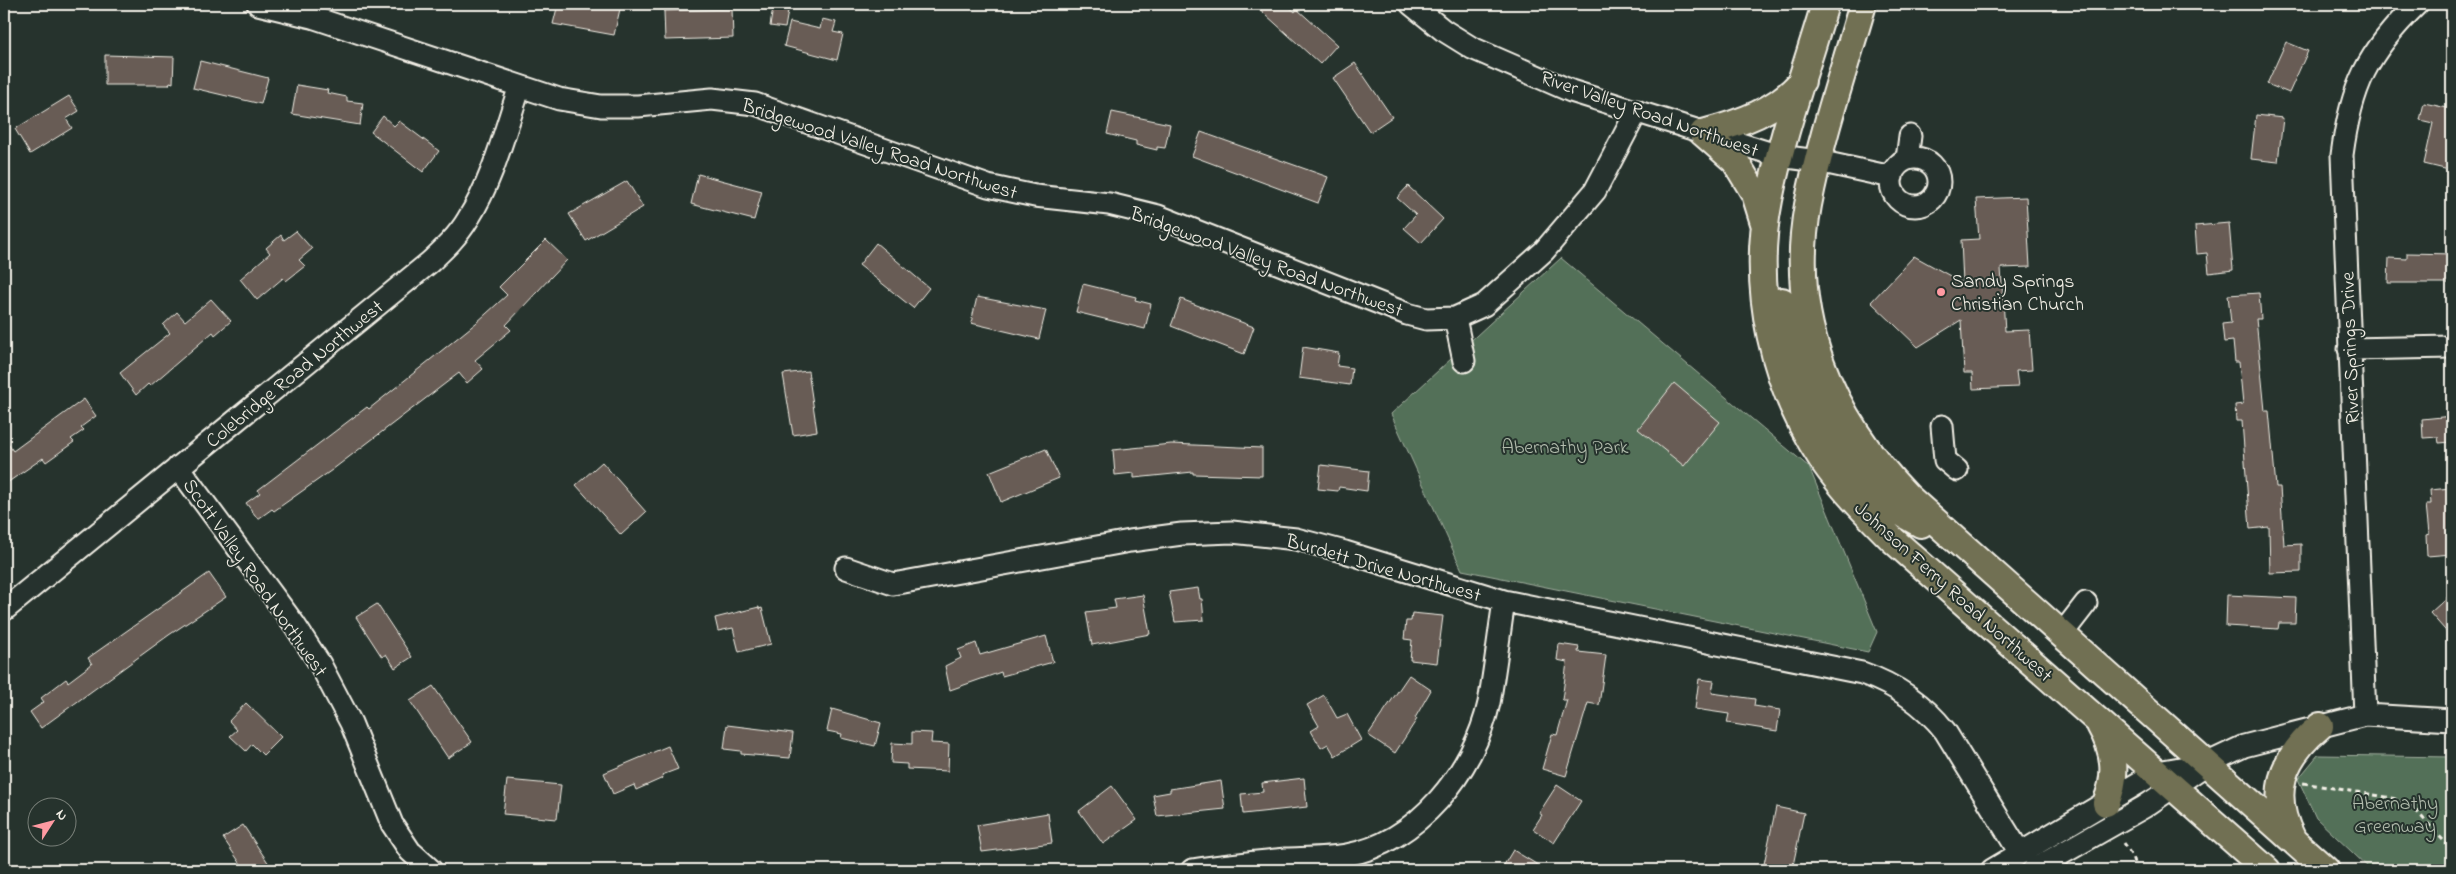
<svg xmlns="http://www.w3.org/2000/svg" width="2456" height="874" font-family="'Indie Flower',sans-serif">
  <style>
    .green { fill: #527058; stroke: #a3b0a0 }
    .building { fill: #675b54; stroke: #f4f1e8 }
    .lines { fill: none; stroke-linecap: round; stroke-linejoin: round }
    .minor-casing { stroke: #f4f1e8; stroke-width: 25 }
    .major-casing { stroke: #f4f1e8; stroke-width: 30 }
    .path { stroke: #f4f1e8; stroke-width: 3; stroke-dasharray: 5 4; stroke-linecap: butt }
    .minor { stroke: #26332d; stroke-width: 21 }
    .major { stroke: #716f52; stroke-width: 26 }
    .poi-dot { fill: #ff9aa2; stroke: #26332d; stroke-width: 2 }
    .labels { text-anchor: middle; stroke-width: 4; stroke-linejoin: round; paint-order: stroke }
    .street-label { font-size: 20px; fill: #f4f1e8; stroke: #26332d }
    .poi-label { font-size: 20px; fill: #f4f1e8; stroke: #26332d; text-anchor: start }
    .park-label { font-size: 20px; fill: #b3bdae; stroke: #26332d }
  </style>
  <rect width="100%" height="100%" fill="#26332d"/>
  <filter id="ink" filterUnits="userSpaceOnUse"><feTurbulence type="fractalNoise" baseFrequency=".02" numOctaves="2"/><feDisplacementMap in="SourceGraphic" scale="10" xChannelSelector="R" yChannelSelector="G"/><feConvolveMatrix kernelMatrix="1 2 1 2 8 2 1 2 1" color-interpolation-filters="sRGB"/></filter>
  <g filter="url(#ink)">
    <!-- green -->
    <path class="green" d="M1561 258 1809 467 1877 632 1868 652 1462 570 1391 414Z
      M2318 755 2452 757V870H2371L2316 818 2298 779Z"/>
    <!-- building -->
    <path class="building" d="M558 4H595L620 9 614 35 553 24Z
      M1254 4H1286L1295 12 1297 9 1337 45 1320 64Z
      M773 8 788 11 785 28 770 26Z
      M732 9 733 38 665 40 664 11Z
      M822 19 836 22 833 32 843 34 837 60 784 46 790 22 820 29Z
      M2286 42 2308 51 2289 93 2267 84Z
      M105 55 174 57 173 83 170 82 169 85H105Z
      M200 61 268 78 261 104 193 88Z
      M1355 63 1392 117 1370 132 1333 78Z
      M297 85 328 90 327 93 347 97V101L363 103 360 125 292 114Z
      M69 96 79 111 66 119 72 128 30 154 15 129Z
      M2424 103 2452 109V154L2449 170 2424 164 2433 123 2420 120Z
      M1112 112 1170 124 1165 148 1157 147V150L1136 145V141L1107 134Z
      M2256 115 2283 118 2278 162 2251 159Z
      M383 116 394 126 399 121 439 151 423 172 371 132Z
      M1201 132 1328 177 1318 203 1192 156Z
      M698 174 762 191 754 220 691 204Z
      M627 181 643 207 586 241 569 214Z
      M1408 186 1443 219 1421 243 1404 228 1416 215 1397 198Z
      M2026 197 2030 267 2001 268 2005 331 2029 330 2032 370 2016 371 2018 387 1973 389 1972 373H1964L1961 320 1918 347 1871 302 1914 256 1963 283 1961 240 1979 239 1976 199Z
      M2229 223 2233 270 2209 273 2207 253 2197 254 2195 226Z
      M296 231 312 249 299 260 305 266 286 281 283 278 257 300 240 279 270 253 266 248 281 235 284 240Z
      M546 240 567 260 506 325 511 330 475 360 483 369 467 383 459 373 332 470 274 511 272 509 258 519 246 503 260 493 258 490 367 407 369 409 476 323 507 295 499 287Z
      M876 243 929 288 913 308 859 265Z
      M2407 253 2452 254V283H2388L2389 258 2407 259Z
      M1083 284 1136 297 1135 300 1151 304 1145 329 1076 312Z
      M2259 293 2261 319H2256L2265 411H2269L2276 487H2280L2284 545 2301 544V572L2270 573 2269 527 2250 529 2242 421H2236L2235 405 2243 404 2239 362H2235L2233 341 2224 342 2222 324 2231 323 2228 295Z
      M977 297 1046 310 1039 339 971 323Z
      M211 299 231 321 215 335 213 332 150 386 148 384 136 395 120 373 170 333 163 325 177 312 185 321Z
      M1181 299 1254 327 1244 354 1171 326Z
      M1303 347 1339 353 1337 366 1352 368 1350 385 1299 378Z
      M808 371 817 431 793 435 783 374Z
      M1674 383 1720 422 1684 466 1638 429Z
      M84 399 96 416 81 427 84 430 71 439 74 442 46 462 43 458 4 485V438L13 451Z
      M2452 416V442L2439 443 2438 437 2423 438 2422 419Z
      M1171 444 1262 448V476L1193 474V472L1134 478V473L1115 475 1113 450Z
      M1046 449 1059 478 1001 502 989 472Z
      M602 462 646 512 621 535 576 485Z
      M1321 465 1369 471 1367 491 1339 487 1338 491 1318 489Z
      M2451 488 2452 554 2427 556 2426 535 2429 534 2426 504H2431L2430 490Z
      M209 573 226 597 169 635 41 728 30 712 44 702 41 698 66 679 68 682 92 664 88 658Z
      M1198 588 1200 599H1202L1204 620 1175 622 1169 592Z
      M2452 593V638L2430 613Z
      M1143 595 1150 634 1092 645 1086 612 1116 608 1114 599Z
      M2227 595 2296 598 2295 623H2279L2278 629 2226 626Z
      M377 604 412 657 395 668 386 654 382 657 356 617Z
      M759 607V609L762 608 771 644 739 652 733 628 718 631 715 618Z
      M1412 613 1443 616 1437 663 1410 660 1412 640 1404 639 1406 621H1411Z
      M1046 636 1053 662 1002 676 1001 672 950 690 945 666 961 658 958 650 976 643 980 655Z
      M1559 644 1579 647 1578 652 1606 655 1599 705 1588 703 1566 776 1542 769 1552 734 1557 735 1567 700H1562L1567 662 1557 660Z
      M1409 675 1431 690 1415 718 1417 719 1395 753 1368 735Z
      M1699 679 1714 681 1712 693 1755 699 1754 706 1780 710 1777 731 1727 723 1729 714 1695 709Z
      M433 686 472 742 448 758 410 701Z
      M1324 695 1337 718 1347 714 1361 740 1335 756 1328 744 1321 748 1311 731 1319 726 1307 705Z
      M246 703 281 737 263 755 252 744 246 751 230 736 237 730 229 721Z
      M832 709 881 723 875 746 841 738 842 734 827 731Z
      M727 725 793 733 790 758 741 754V751L724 749Z
      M912 732 932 733 931 743 949 744 948 771 907 769V764L891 763 892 743 912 744Z
      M668 746 678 769 662 775 663 778 636 790 634 785 613 794 604 773Z
      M1304 778 1307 807 1243 814 1241 794 1263 792 1262 783Z
      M507 780 561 785 557 819 503 814Z
      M1221 781 1225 809 1157 816 1153 795 1170 792V789Z
      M1557 785 1581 801 1554 843 1533 829 1542 815 1539 813Z
      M1112 786 1137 820 1103 844 1079 811Z
      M1776 807 1804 813 1792 870 1764 864Z
      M1048 813 1052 843 982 852 977 825Z
      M243 825 273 870H245L223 838Z
      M1513 850 1546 870H1501Z"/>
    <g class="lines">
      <!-- minor casing -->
      <g class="minor-casing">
        <path id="minor" d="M258 4 312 17 559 99 601 106H638L712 99 755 104 988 186 1035 196 1109 204 1158 216 1407 314 1426 319 1455 318 1484 305 1544 251 1595 191 1637 111
          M1411 4 1443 30 1472 48 1571 91 1779 156 1818 161 1892 177
          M1891 182a24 24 0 1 1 48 0a24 24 0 1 1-48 0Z
          M1907 159 1910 136
          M1455 318 1464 361
          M2349 349 2452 347
          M1942 426 1945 460 1957 470
          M178 467 294 624 320 664 351 723 392 824 410 851 431 870
          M846 568 893 584 1130 541 1182 534 1232 532 1296 539 1345 552 1504 601 1862 673C1896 685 1923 703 1945 731L2020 853
          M4 610 430 262C444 249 458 236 468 219 493 180 505 130 520 86
          M2062 634 2086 603
          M2365 715 2342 155C2351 86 2367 53 2417 4
          M1192 870C1223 865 1255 862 1286 859 1306 858 1327 858 1346 855 1417 843 1474 771 1489 703 1495 669 1499 635 1504 601
          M1992 870 2157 772 2203 764
          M2033 870 2144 807 2208 763 2244 746 2365 715 2452 720"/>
      </g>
      <!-- major casing -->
      <g class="major-casing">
        <path id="major" d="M1825 4C1806 69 1782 134 1769 200 1751 289 1773 386 1823 461 1843 490 1868 515 1893 540L2267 870
          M1863 4C1844 70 1821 137 1808 205 1787 318 1831 418 1908 497L2326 870
          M1703 133 1735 161 1755 194 1764 223
          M1703 133C1740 123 1777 111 1802 81
          M1782 301C1795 390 1837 482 1921 524
          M2100 725C2115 751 2118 775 2106 803
          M2292 838C2268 792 2283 757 2320 726"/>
      </g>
      <!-- path -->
      <path class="path" d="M2303 783 2392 798 2411 805 2452 850
        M2123 843 2132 856 2136 870"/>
      <!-- minor -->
      <use href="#minor" class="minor"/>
      <!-- major -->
      <use href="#major" class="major"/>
    </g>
  </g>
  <!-- markers -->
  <circle class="poi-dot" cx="1941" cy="292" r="5"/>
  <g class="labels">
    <!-- street labels -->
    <g class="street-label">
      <text transform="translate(1650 113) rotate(19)" y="7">River Valley Road Northwest</text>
      <text transform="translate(880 148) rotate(18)" y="7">Bridgewood Valley Road Northwest</text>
      <text transform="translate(1267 261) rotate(20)" y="7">Bridgewood Valley Road Northwest</text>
      <text transform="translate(2349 348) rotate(-92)" y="7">River Springs Drive</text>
      <text transform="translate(294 373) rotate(-39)" y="7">Colebridge Road Northwest</text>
      <text transform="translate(1384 567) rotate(16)" y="7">Burdett Drive Northwest</text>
      <text transform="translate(256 577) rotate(55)" y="7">Scott Valley Road Northwest</text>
      <text transform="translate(1954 591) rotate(42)" y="7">Johnson Ferry Road Northwest</text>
    </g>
    <!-- poi labels -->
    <g class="poi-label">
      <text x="1951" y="287">Sandy Springs<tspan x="1951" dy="23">Christian Church</tspan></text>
    </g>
    <!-- park labels -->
    <g class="park-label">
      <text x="1565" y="453">Abernathy Park</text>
      <text x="2395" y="809">Abernathy<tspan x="2395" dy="23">Greenway</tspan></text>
    </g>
  </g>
  <!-- margin -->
  <rect width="2456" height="874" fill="none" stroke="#26332d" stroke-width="20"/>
  <rect x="10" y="10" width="2436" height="854" fill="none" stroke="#f4f1e8" stroke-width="2" filter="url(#ink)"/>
  <!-- north arrow -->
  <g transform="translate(52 822) rotate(54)"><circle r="24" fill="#26332d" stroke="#787f78"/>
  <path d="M0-4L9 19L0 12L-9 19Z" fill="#ff9aa2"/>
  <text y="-8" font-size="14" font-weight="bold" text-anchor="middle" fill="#f4f1e8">N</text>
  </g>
</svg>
